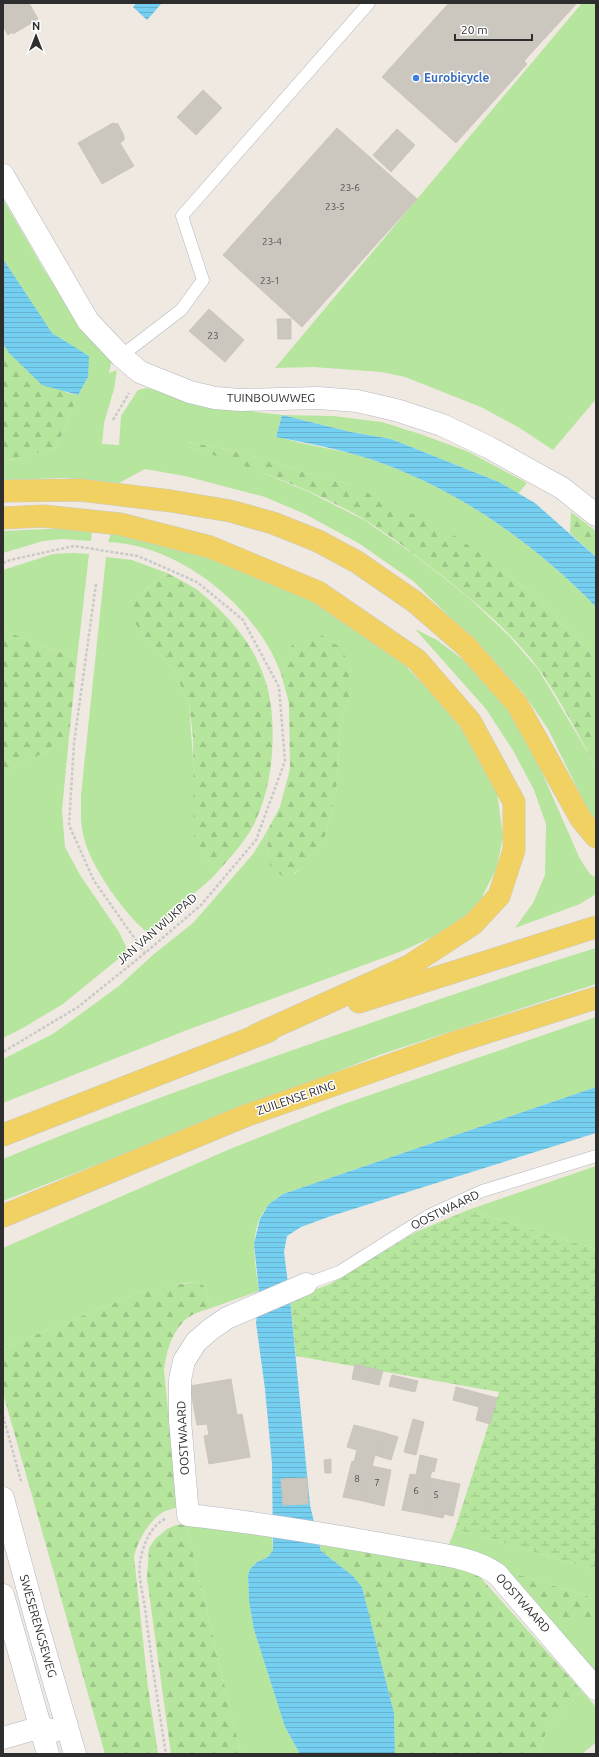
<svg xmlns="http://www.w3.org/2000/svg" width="599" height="1757" font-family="Ubuntu,sans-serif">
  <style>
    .grass { fill: #b6e59e }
    .forest { fill: url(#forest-firs) }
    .wetland { fill: url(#wetland-marsh) }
    .water { fill: url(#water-rules) }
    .building { fill: #cbc7bf; stroke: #cbc5ba }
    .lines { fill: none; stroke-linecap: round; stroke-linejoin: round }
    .service-casing { stroke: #b4b7c1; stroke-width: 13 }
    .minor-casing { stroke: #b4b7c1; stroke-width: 23 }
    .secondary-casing { stroke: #b4b7c1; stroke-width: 23 }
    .primary-casing { stroke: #c9c9c9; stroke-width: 23 }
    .path { stroke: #c9c9c9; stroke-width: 2.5; stroke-dasharray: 3 2; stroke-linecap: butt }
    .service { stroke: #fff; stroke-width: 12 }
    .minor { stroke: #fff; stroke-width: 22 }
    .secondary { stroke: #fff; stroke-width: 22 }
    .primary { stroke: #f2d163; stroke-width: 22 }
    .shop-dot { fill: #3f7fe0; stroke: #fff; stroke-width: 1.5 }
    .labels { text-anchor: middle; stroke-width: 3; stroke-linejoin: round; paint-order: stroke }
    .number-label { font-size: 10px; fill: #555452 }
    .shop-label { font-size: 12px; font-weight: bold; fill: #366cbe; stroke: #fff; text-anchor: start }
    .street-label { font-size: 12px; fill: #2e2e2e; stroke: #fff }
  </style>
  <defs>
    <pattern id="forest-firs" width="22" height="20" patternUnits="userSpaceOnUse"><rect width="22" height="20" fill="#b6e59e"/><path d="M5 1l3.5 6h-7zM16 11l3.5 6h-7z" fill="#9dc588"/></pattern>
    <pattern id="wetland-marsh" width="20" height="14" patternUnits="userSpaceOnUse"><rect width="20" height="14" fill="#b6e59e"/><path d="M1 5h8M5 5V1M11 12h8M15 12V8" fill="none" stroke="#9dc588"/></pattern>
    <pattern id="water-rules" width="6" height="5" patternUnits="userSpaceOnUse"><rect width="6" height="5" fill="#75cff0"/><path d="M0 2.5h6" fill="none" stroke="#66b2ce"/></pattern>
  </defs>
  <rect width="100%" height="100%" fill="#efe9e1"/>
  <!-- grass -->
  <path class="grass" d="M582 3H596V399L553 450 518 427 481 407 405 377 382 372 313 367 275 368Z
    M3 199 43 268 77 321 112 359 109 373 117 370 114 389 104 423 102 444 119 445 121 416 138 390 146 388 256 412 282 415 333 416 382 422 423 435 469 452 527 483 518 494 499 482 391 439 351 432 282 415 276 436C306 446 339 449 370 459 456 488 533 542 596 607V659L543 603 502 569 353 486 230 450 189 442V447L244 465 309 492 364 520 412 553 468 597 509 636 538 669 596 766V823L593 820 548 729 524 694 493 659 413 581 360 544 305 514 265 497 185 476 145 469 119 483 64 478 3 480V460L19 459 57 447 78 395 88 377 86 355 52 333 33 306 3 259Z
    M69 528 92 529 91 541 63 539 43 541 3 553V531Z
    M112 531 226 562 331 609 402 662 433 695 468 737 497 792 503 836 497 867 480 901 470 913 439 934 402 951 187 1030 3 1103V1059L53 1034 119 986 154 954 193 923 253 854 266 833 269 856 295 874 324 840 336 795 341 722 352 687V672L347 659 290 649 281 674C258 608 179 544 108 542Z
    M73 553 89 554 77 659 3 630V570L53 554Z
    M106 557 132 560 167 573 136 597 141 632 174 671 189 704 200 854 220 869 212 878 148 933C125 915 91 867 84 838 80 824 81 810 81 795Z
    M415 629 437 640 466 662 501 700 526 736 580 859 590 874 596 878V894L580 904 515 928 533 903 545 875 546 824 534 790 514 752 486 709Z
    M69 737 62 810 65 847 80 875 119 932 128 951 63 1004 21 1029 3 1038V775L18 765 46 752Z
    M596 948V984L382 1054 3 1201V1159C122 1110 243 1067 365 1025 442 998 518 972 596 948Z
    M596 1017V1087L283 1194C278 1197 274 1200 270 1204 247 1226 255 1263 259 1291L211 1308 204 1286 198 1282 184 1283 141 1292 3 1348V1248L230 1149 341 1105Z
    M596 1166V1249L468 1210Z
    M186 1524 272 1537 273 1550 268 1557 257 1562 250 1569 248 1575 249 1601 254 1630 285 1727 300 1754H241Z
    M455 1529 596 1570V1599L516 1574H508L448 1547Z
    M551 1621H596V1672Z
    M582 1691 596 1707V1742L582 1754H539L548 1726Z"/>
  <!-- forest -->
  <path class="forest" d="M3 343 8 352 67 393 78 395 57 447 19 459 3 460Z
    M189 442 230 450 353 486 445 529 502 569 543 603 596 659V766C578 734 560 700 539 669 514 635 479 605 446 579 419 558 393 537 365 520 310 487 248 467 189 447Z
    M571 512 596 531V557L570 533Z
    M167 573C176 578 187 583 196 589 222 609 249 638 261 669 272 694 274 725 272 753 270 778 265 803 253 826 244 842 232 856 220 869L200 854 194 842 193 737 189 704 174 671 141 632 134 621V604L136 597Z
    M3 630 77 659 69 737 46 752 18 765 3 775Z
    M321 635 338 646 347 659 352 672V687L341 722 336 795 324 840 301 868 289 877 283 876 275 871 270 865 266 833 280 807 290 769 289 703 281 674 290 648 297 639 308 636Z
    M198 1282 204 1286 211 1308C202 1311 191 1314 184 1321 171 1334 166 1353 164 1370L178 1507C174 1508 168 1510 163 1512 148 1522 138 1540 134 1557L148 1687 158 1754H105L3 1393V1348L141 1292 173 1285Z
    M186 1524 241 1754H171L147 1578 149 1548 156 1538 167 1529 176 1525Z
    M320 1545 465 1569 480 1577 582 1691 548 1726 539 1754H395L394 1713 362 1587 353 1576 321 1551Z
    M508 1574H516L596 1599V1621H551Z"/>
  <!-- wetland -->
  <path class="wetland" d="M468 1210 596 1249V1570L455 1529 499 1392 296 1356 290 1299 330 1284 416 1232Z"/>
  <!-- water -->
  <path class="water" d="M136 3H162L147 20 133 7Z
    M3 259 52 333 89 356 88 377 78 395 42 385 8 352 3 343Z
    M282 415 351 432 391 439 499 482 535 503 596 557V607C533 542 456 488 370 459 339 449 307 443 276 437Z
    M596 1087V1133L331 1216 301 1227 287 1236 284 1252 290 1299 310 1505 321 1551 353 1576 362 1587 394 1713 395 1754H300L285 1727 254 1630 249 1601 248 1575 250 1569 257 1562 268 1557 273 1550 272 1464 265 1389 256 1323 259 1291 254 1244 260 1219 269 1204 283 1194Z"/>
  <!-- building -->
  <path class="building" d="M3 3H29L38 19 13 34 12 32 8 35 3 26 4 19Z
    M449 3H577L524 61 527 64 456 143 382 77Z
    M203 90 222 108 196 135 177 117Z
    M113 123 118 124 124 136V140L120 143 134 166 102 184 78 143Z
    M337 128 417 199 302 327 223 255Z
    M397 129 415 145 391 172 373 155Z
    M209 309 244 340 225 362 189 331Z
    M277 319H291V339H278Z
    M355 1364 383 1371 379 1385 352 1379Z
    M392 1375 418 1381 415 1392 389 1386Z
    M231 1379 237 1415 242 1414 250 1457 209 1464 204 1436 209 1435 207 1424 197 1425 190 1386Z
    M456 1387 497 1398 490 1424 476 1420 479 1407 453 1400Z
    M413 1419 424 1422 416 1455 404 1452Z
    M354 1425 385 1433 378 1456 375 1455 363 1501 343 1497 352 1461 354 1462 357 1450 347 1447Z
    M385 1433 398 1437 391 1460 378 1456Z
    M420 1455 437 1459 434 1472 432 1471 430 1478 424 1514 402 1510 410 1474 416 1475Z
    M331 1459V1473H325L324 1460Z
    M372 1466 391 1470 384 1506 363 1501Z
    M307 1478 308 1504 283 1505 281 1479Z
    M430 1478 460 1484 453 1516 444 1514 443 1518 424 1514Z"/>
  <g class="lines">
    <!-- service casing -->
    <g class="service-casing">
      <path id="service" d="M121 356 181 310 203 280 182 216 369 3
        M306 1284 339 1272 428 1216 482 1191 596 1156"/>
    </g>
    <!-- minor casing -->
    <g class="minor-casing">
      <path id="minor" d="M3 175 88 321 121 356 140 372 190 392 215 398 240 400 318 398 357 401 396 410 442 425 488 447 562 488 596 515
        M306 1284 227 1318 211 1329 196 1342 184 1361 180 1380V1420L188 1515C261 1523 332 1535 404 1548 435 1554 472 1556 497 1574L596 1689"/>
    </g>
    <!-- secondary casing -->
    <g class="secondary-casing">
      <path id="secondary" d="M3 1498 36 1620 75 1754
        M3 1595 48 1754
        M3 1738 41 1727 54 1731"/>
    </g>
    <!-- primary casing -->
    <g class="primary-casing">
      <path id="primary" d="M3 491 80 490 171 501 230 511 273 523 318 541 357 562 415 602 466 646 517 704 581 819 596 837
        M3 518 43 516 120 524 210 547 318 592 417 660 470 721 514 802V850L499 896 473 924 409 966 256 1035
        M359 1002 596 927
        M3 1135 269 1031
        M3 1216 245 1116 456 1042 596 998"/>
    </g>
    <!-- path -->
    <path class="path" d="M113 420 129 393
      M3 563 10 560 74 546 138 556 197 582 243 620 279 687 285 761 256 840 201 905 145 953 78 1007 3 1052
      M96 584 74 743 69 825 94 881 145 953
      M3 1416 21 1481
      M165 1519C150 1526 142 1547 140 1563 138 1577 143 1594 145 1608 151 1657 158 1705 166 1754"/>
    <!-- service -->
    <use href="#service" class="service"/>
    <!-- minor -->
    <use href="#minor" class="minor"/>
    <!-- secondary -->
    <use href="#secondary" class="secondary"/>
    <!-- primary -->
    <use href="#primary" class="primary"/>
  </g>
  <!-- markers -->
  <circle class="shop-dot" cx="416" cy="78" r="4"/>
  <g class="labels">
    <!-- number labels -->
    <g class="number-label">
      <text x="350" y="191">23-6</text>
      <text x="335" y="210">23-5</text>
      <text x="272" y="245">23-4</text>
      <text x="270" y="284">23-1</text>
      <text x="213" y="339">23</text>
      <text x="357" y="1482">8</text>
      <text x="377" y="1486">7</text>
      <text x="416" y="1494">6</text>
      <text x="436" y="1498">5</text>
    </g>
    <!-- shop labels -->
    <g class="shop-label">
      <text x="424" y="82">Eurobicycle</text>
    </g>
    <!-- street labels -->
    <g class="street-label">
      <text x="271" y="402">TUINBOUWWEG</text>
      <text transform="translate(157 929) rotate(-41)" y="4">JAN VAN WIJKPAD</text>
      <text transform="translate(296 1098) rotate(-19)" y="4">ZUILENSE RING</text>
      <text transform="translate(445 1210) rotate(-26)" y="4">OOSTWAARD</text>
      <text transform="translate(183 1438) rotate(-93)" y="4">OOSTWAARD</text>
      <text transform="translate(523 1603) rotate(48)" y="4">OOSTWAARD</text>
      <text transform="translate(38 1626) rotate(74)" y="4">SWESERENGSEWEG</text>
    </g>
  </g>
  <!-- border -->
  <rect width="599" height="1757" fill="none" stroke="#2e2e2e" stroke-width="8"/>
  <!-- north arrow -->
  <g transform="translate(36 36)" stroke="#ffffff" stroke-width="3" paint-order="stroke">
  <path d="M0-3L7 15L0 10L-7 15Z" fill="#2e2e2e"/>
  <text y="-6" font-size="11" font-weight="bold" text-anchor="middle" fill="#2e2e2e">N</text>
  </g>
  <!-- scale -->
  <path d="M455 34v6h77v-6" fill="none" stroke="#2e2e2e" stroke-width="2"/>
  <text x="461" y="34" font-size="12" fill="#2e2e2e" stroke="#ffffff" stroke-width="3" paint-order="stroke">20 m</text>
</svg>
